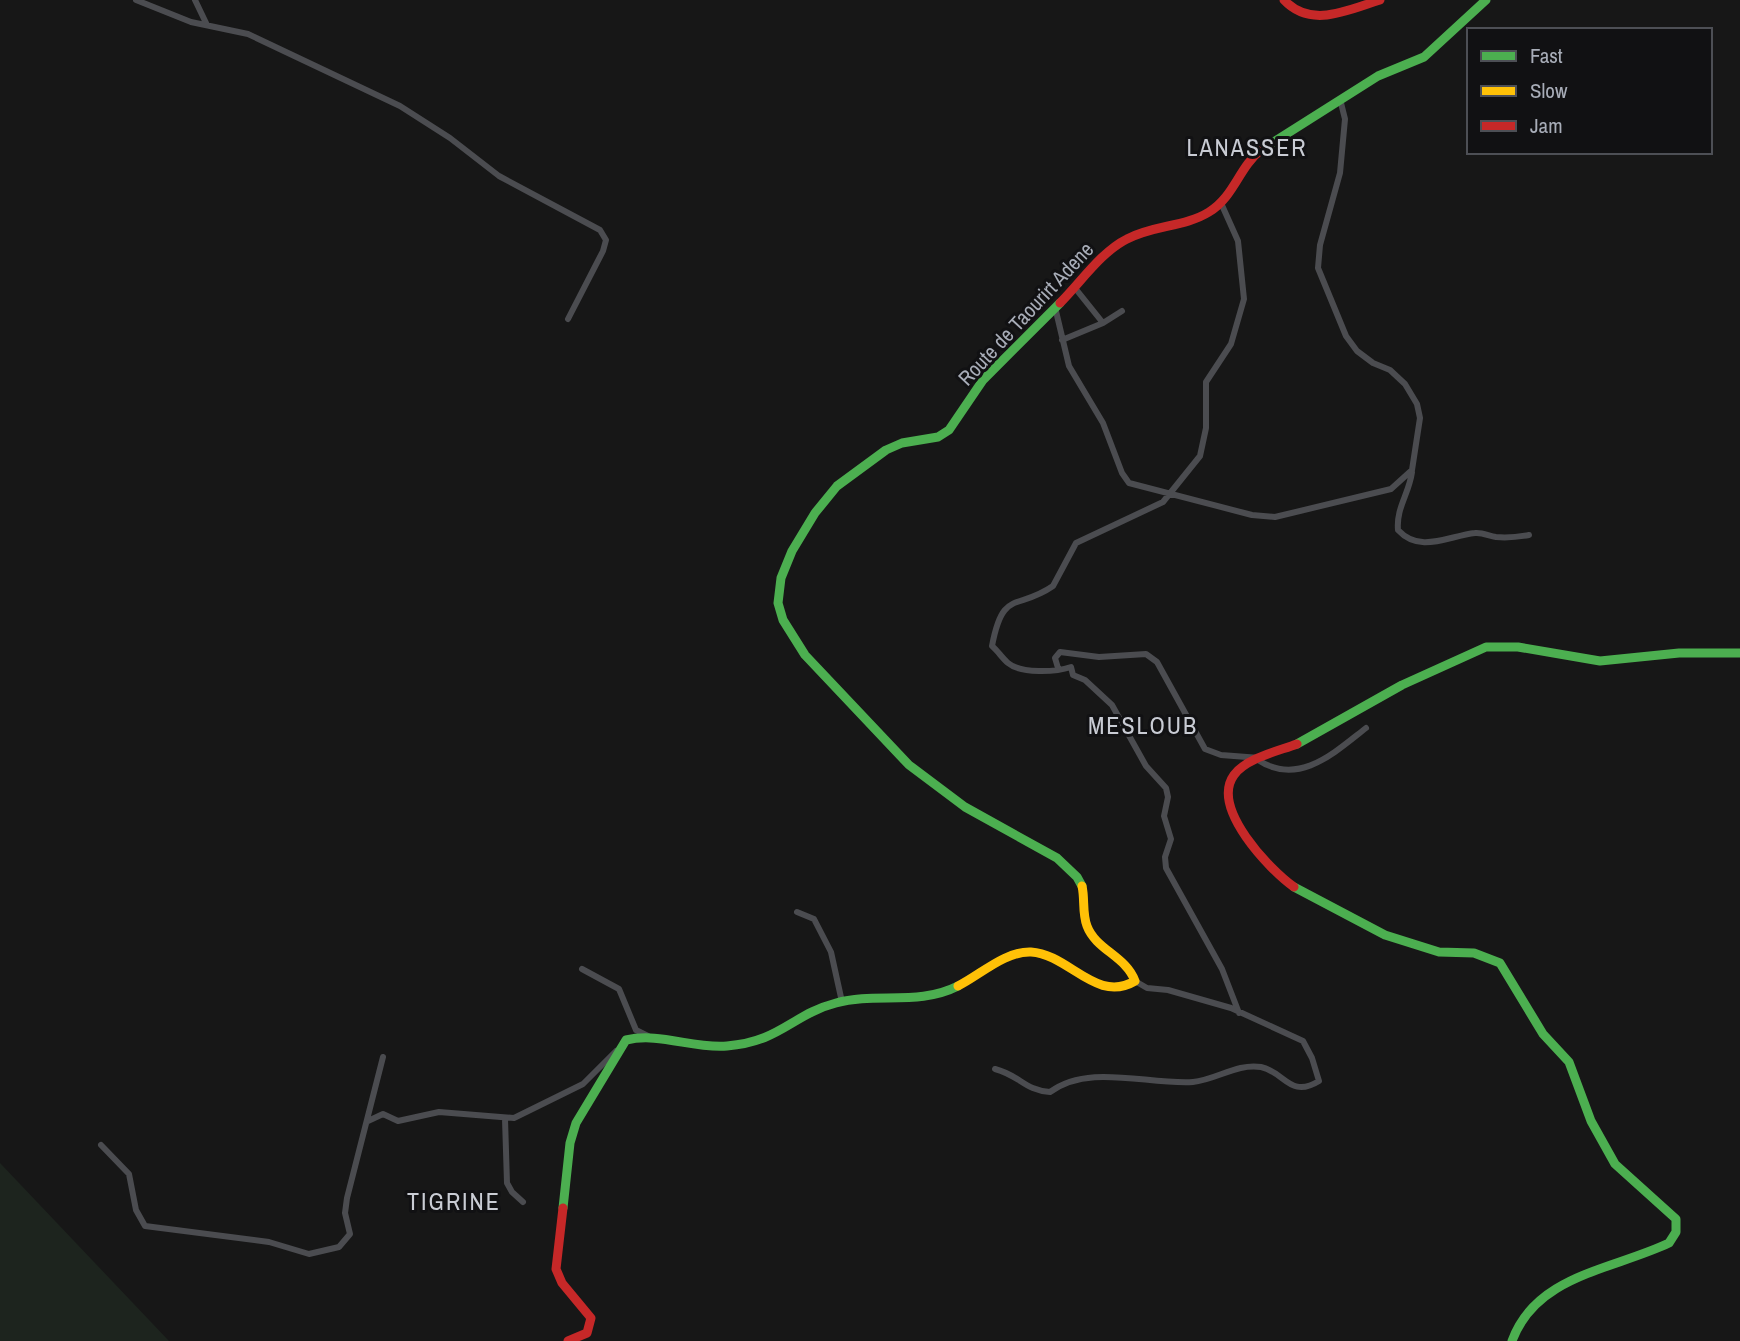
<svg xmlns="http://www.w3.org/2000/svg" width="1740" height="1341" font-family="'Archivo Narrow',sans-serif">
  <style>
    .green { fill: #1d241e }
    .lines { fill: none; stroke-linecap: round; stroke-linejoin: round }
    .street { stroke: #4b4c50; stroke-width: 6 }
    .fast { stroke: #4caf50; stroke-width: 9 }
    .slow { stroke: #ffc107; stroke-width: 9 }
    .jam { stroke: #c62828; stroke-width: 9 }
    .labels { text-anchor: middle; stroke-width: 6; stroke-linejoin: round; paint-order: stroke }
    .street-label { font-size: 21px; fill: #a8adb8; stroke: #111113 }
    .quarter-label { font-size: 24px; letter-spacing: 2px; fill: #c9ccd4; stroke: #111113 }
  </style>
  <rect width="100%" height="100%" fill="#171717"/>
  <!-- green -->
  <path class="green" d="M0 1163 169 1341H0Z"/>
  <g class="lines">
    <!-- street -->
    <path class="street" d="M136 0 191 22 248 34 400 106 450 138 499 176 600 230 606 240 603 251 568 319
      M195 0 207 25
      M1221 203 1238 241 1244 299 1231 344 1206 382V428L1200 456 1163 502 1076 543 1053 586C1017 611 1003 588 992 646 998 651 1002 658 1008 663 1021 674 1056 672 1071 667L1073 675 1085 680 1112 705 1146 766 1166 788 1168 797 1164 816 1171 839 1165 857 1166 868 1222 969 1239 1013
      M1075 288 1103 323 1122 311
      M1055 307 1069 366 1103 423 1122 473 1129 483 1252 515 1275 517 1391 489 1412 470 1420 418 1417 404 1405 384 1390 370 1373 363 1357 351 1346 336 1318 268 1320 245 1340 173 1345 119 1340 99
      M1062 340 1103 323
      M1412 472C1409 494 1396 508 1398 530 1420 554 1448 536 1475 533 1482 532 1489 536 1496 537 1507 538 1518 537 1529 535
      M1058 668 1055 658 1060 652 1099 657 1146 654 1157 662 1205 749 1221 755 1260 758
      M1258 760C1299 787 1335 752 1366 728
      M797 912 814 919 831 952 842 1002
      M582 969 619 989 636 1030 648 1036
      M995 1069C1021 1076 1024 1090 1050 1092 1089 1063 1147 1085 1193 1082 1216 1080 1237 1063 1261 1067 1285 1072 1290 1099 1319 1081L1312 1058 1303 1041 1231 1008 1168 990 1147 988 1135 981
      M505 1119 507 1183 512 1192 523 1202
      M368 1121 383 1114 398 1121 439 1112 514 1118 583 1084 616 1051
      M101 1145 129 1174 136 1210 145 1226 269 1242 309 1254 339 1247 350 1234 345 1213 347 1198 383 1057"/>
    <!-- fast -->
    <path class="fast" d="M1261 150 1378 76 1424 57 1486 0
      M1060 303 983 380 949 430 938 437 902 443 886 450 837 486 815 513 792 551 781 578 778 603 783 620 805 655 909 765 965 807 1057 858 1077 877 1082 886
      M1297 744 1402 685 1486 647H1518L1600 661 1679 653H1740
      M1294 887 1385 935 1439 952 1474 953 1500 963 1543 1034 1569 1062 1591 1121 1615 1164 1676 1219V1232L1669 1243C1612 1270 1536 1275 1512 1341
      M563 1208 570 1143 576 1123 626 1040C660 1032 693 1049 727 1046 780 1042 793 1014 836 1003 876 992 919 1006 958 986"/>
    <!-- slow -->
    <path class="slow" d="M958 986C980 975 1005 951 1031 952 1069 954 1096 1004 1135 981 1126 956 1096 950 1087 926 1082 913 1085 899 1082 886"/>
    <!-- jam -->
    <path class="jam" d="M1284 0C1311 29 1348 10 1380 0
      M1060 303C1081 282 1101 252 1127 239 1153 225 1185 227 1209 212 1234 197 1239 167 1261 150
      M1294 887C1270 870 1210 808 1234 775 1246 758 1279 751 1297 744
      M563 1208 556 1269 562 1283 591 1318 587 1333 568 1341"/>
  </g>
  <g class="labels">
    <!-- street labels -->
    <g class="street-label">
      <text transform="translate(1026 314) rotate(-47)" y="7">Route de Taourirt Adene</text>
    </g>
    <!-- quarter labels -->
    <g class="quarter-label">
      <text x="1247" y="156">LANASSER</text>
      <text x="1143" y="734">MESLOUB</text>
      <text x="454" y="1210">TIGRINE</text>
    </g>
  </g>
  <!-- legend -->
  <rect x="1467" y="28" width="245" height="126" fill="#111113" stroke="#4d4f55" stroke-width="2"/>
  <rect x="1481" y="51" width="35" height="10" fill="#4caf50" stroke="#4d4f55" stroke-width="2"/>
  <text x="1530" y="63" font-size="21" fill="#a8adb8">Fast</text>
  <rect x="1481" y="86" width="35" height="10" fill="#ffc107" stroke="#4d4f55" stroke-width="2"/>
  <text x="1530" y="98" font-size="21" fill="#a8adb8">Slow</text>
  <rect x="1481" y="121" width="35" height="10" fill="#c62828" stroke="#4d4f55" stroke-width="2"/>
  <text x="1530" y="133" font-size="21" fill="#a8adb8">Jam</text>
</svg>
